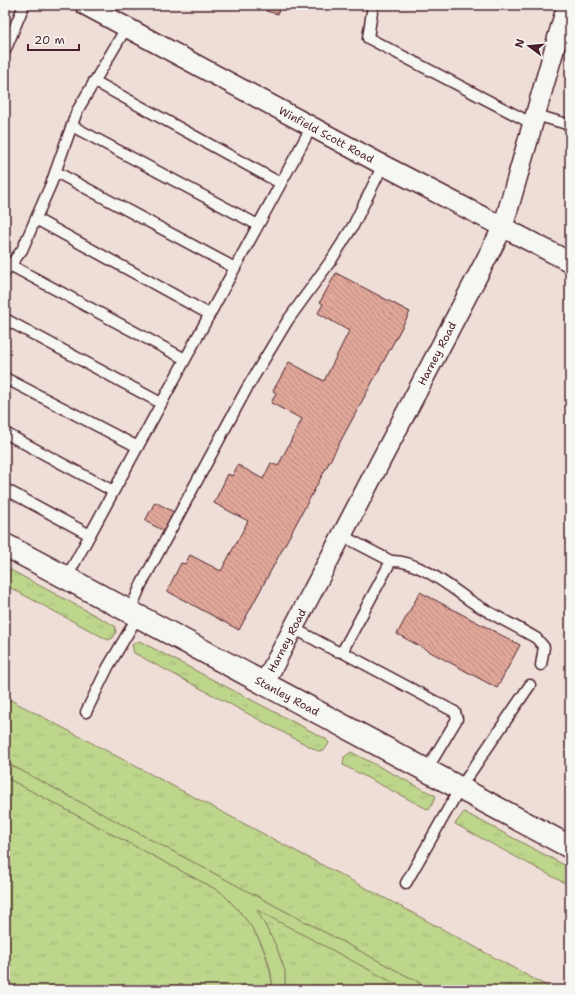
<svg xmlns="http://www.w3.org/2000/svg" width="575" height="995" font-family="'Shantell Sans',sans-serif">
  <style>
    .grass { fill: url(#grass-tufts); stroke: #847a5c }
    .pitch { fill: #bed68c; stroke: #847a5c }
    .building { fill: url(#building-back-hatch); stroke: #4a1f2b }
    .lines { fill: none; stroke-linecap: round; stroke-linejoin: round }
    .service-casing { stroke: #4a1f2b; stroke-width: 13 }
    .minor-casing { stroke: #4a1f2b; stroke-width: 22 }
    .tertiary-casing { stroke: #4a1f2b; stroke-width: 25 }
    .service { stroke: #f6f6f2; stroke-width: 10 }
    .minor { stroke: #f6f6f2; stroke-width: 19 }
    .tertiary { stroke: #f6f6f2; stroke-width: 22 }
    .labels { text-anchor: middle; stroke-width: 3; stroke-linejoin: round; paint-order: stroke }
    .street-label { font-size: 11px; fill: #4a1f2b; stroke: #f6f6f2 }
  </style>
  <defs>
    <pattern id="grass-tufts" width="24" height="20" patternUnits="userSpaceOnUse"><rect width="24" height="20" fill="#bed68c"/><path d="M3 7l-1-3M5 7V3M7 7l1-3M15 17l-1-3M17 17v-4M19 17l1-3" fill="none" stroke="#a5b779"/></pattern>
    <pattern id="building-back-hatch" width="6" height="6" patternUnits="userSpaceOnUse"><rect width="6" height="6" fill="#e0a799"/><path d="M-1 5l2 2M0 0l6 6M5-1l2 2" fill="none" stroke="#b8877d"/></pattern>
  </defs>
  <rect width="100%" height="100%" fill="#efded7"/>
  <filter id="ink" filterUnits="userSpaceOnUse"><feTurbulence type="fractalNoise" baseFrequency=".025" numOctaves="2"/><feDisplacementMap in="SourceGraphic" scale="8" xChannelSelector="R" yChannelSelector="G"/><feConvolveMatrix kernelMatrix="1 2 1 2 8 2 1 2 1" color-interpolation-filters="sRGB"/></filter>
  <g filter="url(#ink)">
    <!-- grass -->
    <path class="grass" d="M5 567 115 626 116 632 113 638 108 640 5 585Z
      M139 641 326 739 329 743 324 751H318L134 653 132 645Z
      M5 697 409 911 554 990H433L5 762Z
      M351 752 436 796 429 810 343 765 344 757Z
      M5 777 221 892C252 923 268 945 273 990H5Z
      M464 812 570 868V886L455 824Z
      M256 909 407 990H285V971L276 946Z"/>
    <!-- pitch -->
    <path class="pitch" d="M5 762 433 990H407L257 910 276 946 285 971V990H273C270 946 251 922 221 892L5 777Z"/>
    <!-- building -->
    <path class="building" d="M268 5H298L296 10 288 7V10L279 8 278 14 266 11Z
      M336 273 410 312 239 630 167 591 181 563 185 564 190 555 221 571 248 521 214 503 228 474 232 476 238 465 263 479 271 463 278 466 302 419 271 403 276 393 273 391 289 362 324 381 349 331 318 313 323 304 320 302Z
      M570 375V385L566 383Z
      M155 502 174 512 164 531 145 521Z
      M420 592 520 645 497 688 397 634Z"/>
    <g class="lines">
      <!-- service casing -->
      <g class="service-casing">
        <path id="service" d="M373 5 368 38 533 124
          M5 51 24 5
          M94 81 280 183
          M536 115 570 125
          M72 126 258 225
          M56 172 235 268
          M36 219 209 314
          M10 265 185 359
          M5 272 22 250 51 184 77 111 126 28
          M5 319 161 403
          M5 378 138 447
          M5 433 113 491
          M5 489 90 535
          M391 561C416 559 449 586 469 600 490 614 514 625 536 638L544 647 541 665
          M67 577 312 126
          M130 611 141 585 247 388 288 320 332 259 353 226 383 165
          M293 628 336 651 342 652 391 561 341 535
          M342 652 455 712 457 719 426 771
          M86 712 108 667 138 616
          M406 883 460 788 530 685"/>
      </g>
      <!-- minor casing -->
      <g class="minor-casing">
        <g id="minor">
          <path id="s1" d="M85 5 383 165 570 262"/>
          <path id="s2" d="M264 684 503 227 567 5"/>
        </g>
      </g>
      <!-- tertiary casing -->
      <g class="tertiary-casing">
        <g id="tertiary">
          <path id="s3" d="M5 545 570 847"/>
        </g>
      </g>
      <!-- service -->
      <use href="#service" class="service"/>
      <!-- minor -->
      <use href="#minor" class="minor"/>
      <!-- tertiary -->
      <use href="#tertiary" class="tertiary"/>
    </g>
  </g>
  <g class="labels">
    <!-- street labels -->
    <g class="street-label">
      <text dy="4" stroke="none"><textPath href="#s1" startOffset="274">Winfield Scott Road</textPath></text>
      <text dy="4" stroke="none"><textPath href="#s2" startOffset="373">Harney Road</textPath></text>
      <text dy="4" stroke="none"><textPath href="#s2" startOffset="49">Harney Road</textPath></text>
      <text dy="4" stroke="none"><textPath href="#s3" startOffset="320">Stanley Road</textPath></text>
    </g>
  </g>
  <!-- margin -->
  <rect width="575" height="995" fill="none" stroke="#f6f6f2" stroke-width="20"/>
  <rect x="10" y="10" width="555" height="975" fill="none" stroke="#4a1f2b" stroke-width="1.5" filter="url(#ink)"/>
  <!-- north arrow -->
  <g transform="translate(529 46) rotate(286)" stroke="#f6f6f2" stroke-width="3" paint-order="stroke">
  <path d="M0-3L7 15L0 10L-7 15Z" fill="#4a1f2b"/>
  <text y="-6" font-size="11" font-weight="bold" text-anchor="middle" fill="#4a1f2b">N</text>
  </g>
  <!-- scale -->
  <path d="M28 44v6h51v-6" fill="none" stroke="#4a1f2b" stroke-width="2"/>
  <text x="34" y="44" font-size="12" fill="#4a1f2b" stroke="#f6f6f2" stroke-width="3" paint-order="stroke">20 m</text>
</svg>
